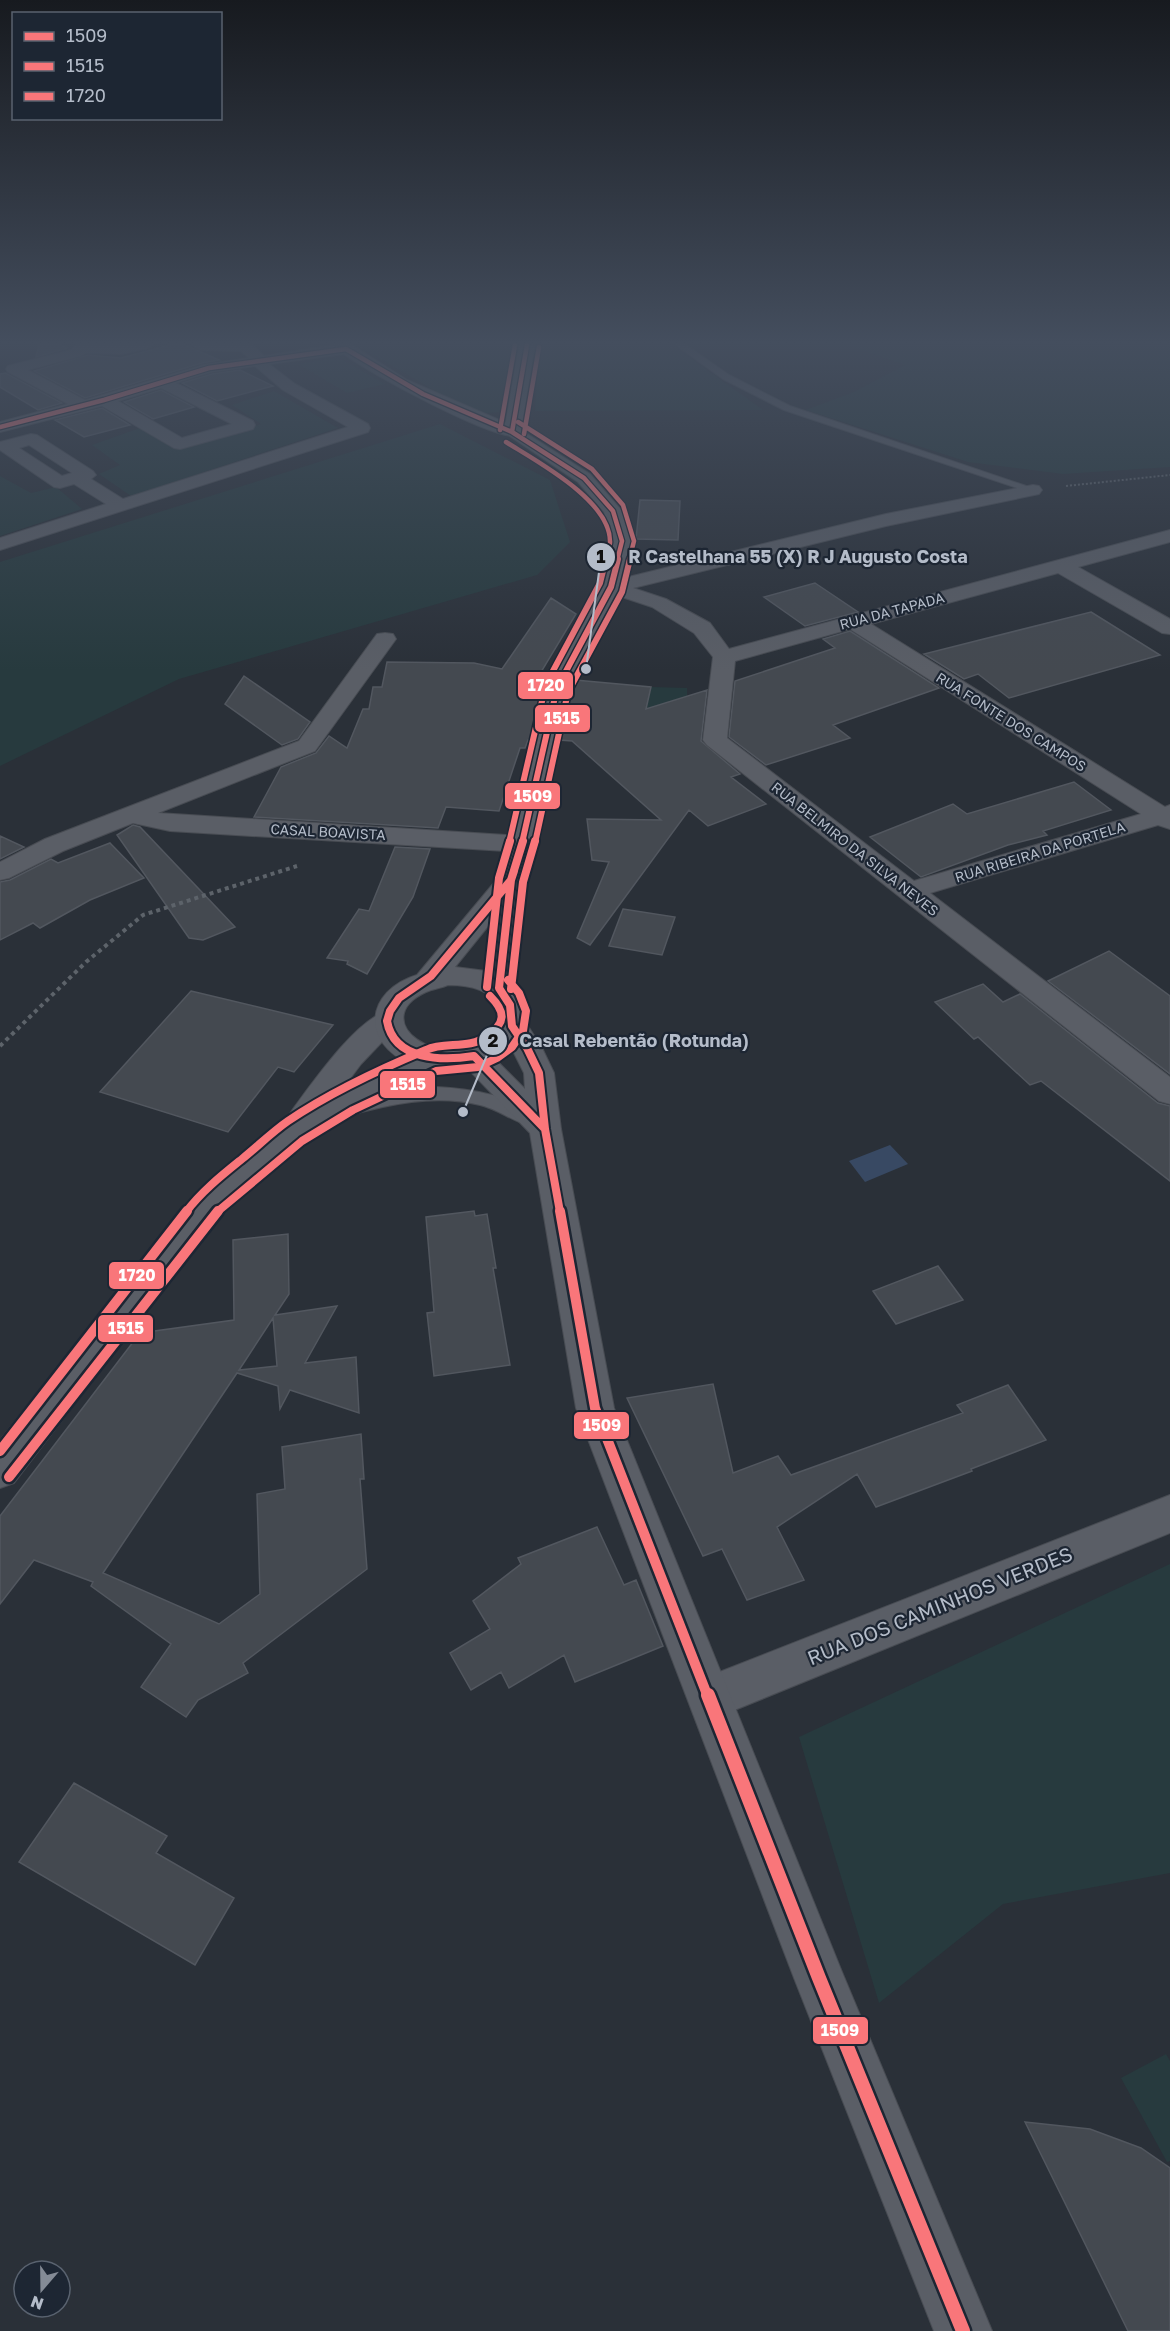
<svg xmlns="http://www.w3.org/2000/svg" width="1170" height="2331" font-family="'Golos Text',sans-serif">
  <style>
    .green { fill: #273a3e }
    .water { fill: #384963 }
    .building { fill: #444950; stroke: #52575f; stroke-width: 1.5; fill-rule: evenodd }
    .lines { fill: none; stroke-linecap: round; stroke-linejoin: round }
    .service-casing { stroke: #484c53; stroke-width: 2 }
    .minor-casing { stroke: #484c53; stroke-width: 2 }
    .tertiary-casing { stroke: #484c53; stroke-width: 2 }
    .path-far1 { stroke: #5d636a; stroke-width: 2; stroke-dasharray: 2 2; stroke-linecap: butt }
    .path { stroke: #5d636a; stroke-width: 4; stroke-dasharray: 4 4; stroke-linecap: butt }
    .service { fill: #5a5e66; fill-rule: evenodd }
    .minor { fill: #5a5e66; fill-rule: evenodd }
    .tertiary { fill: #5a5e66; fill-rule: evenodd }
    .bus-1-far4-casing { stroke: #1d2633; stroke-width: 7 }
    .bus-1-far3-casing { stroke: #1d2633; stroke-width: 9 }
    .bus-1-far2-casing { stroke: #1d2633; stroke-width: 12 }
    .bus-1-far1-casing { stroke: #1d2633; stroke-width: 15 }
    .bus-1-casing { stroke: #1d2633; stroke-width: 19 }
    .bus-2-far3-casing { stroke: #1d2633; stroke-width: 7 }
    .bus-2-far2-casing { stroke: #1d2633; stroke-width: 9 }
    .bus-2-far1-casing { stroke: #1d2633; stroke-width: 12 }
    .bus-2-casing { stroke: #1d2633; stroke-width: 15 }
    .bus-3-far3-casing { stroke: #1d2633; stroke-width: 7 }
    .bus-3-far2-casing { stroke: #1d2633; stroke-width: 9 }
    .bus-3-far1-casing { stroke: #1d2633; stroke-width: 12 }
    .bus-3-casing { stroke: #1d2633; stroke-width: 15 }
    .bus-1-far4 { stroke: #f9767a; stroke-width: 4.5 }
    .bus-1-far3 { stroke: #f9767a; stroke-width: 6 }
    .bus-1-far2 { stroke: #f9767a; stroke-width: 8 }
    .bus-1-far1 { stroke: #f9767a; stroke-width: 10 }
    .bus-1 { stroke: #f9767a; stroke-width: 14 }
    .bus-2-far3 { stroke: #f9767a; stroke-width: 4.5 }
    .bus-2-far2 { stroke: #f9767a; stroke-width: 6 }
    .bus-2-far1 { stroke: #f9767a; stroke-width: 8 }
    .bus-2 { stroke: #f9767a; stroke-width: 10 }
    .bus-3-far3 { stroke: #f9767a; stroke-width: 4.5 }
    .bus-3-far2 { stroke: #f9767a; stroke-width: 6 }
    .bus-3-far1 { stroke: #f9767a; stroke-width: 8 }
    .bus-3 { stroke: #f9767a; stroke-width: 10 }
    .labels { text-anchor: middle; stroke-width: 4.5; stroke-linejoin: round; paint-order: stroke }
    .far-street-label { font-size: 14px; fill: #b4bcc9; stroke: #1d2633 }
    .near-street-label { font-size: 20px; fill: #b4bcc9; stroke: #1d2633 }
    .leader { fill: none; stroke: #b4bcc9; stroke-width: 2 }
    .callout-dot { fill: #b4bcc9; stroke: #1d2633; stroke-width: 2 }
    .mark-label { font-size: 18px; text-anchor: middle; font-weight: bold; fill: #111 }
    .callout-label { font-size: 18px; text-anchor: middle; font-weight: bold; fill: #b4bcc9; stroke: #1d2633; stroke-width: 4.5; stroke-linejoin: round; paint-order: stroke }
    .line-badge { stroke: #1d2633; stroke-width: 2 }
    .badge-label { font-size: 16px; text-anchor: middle; font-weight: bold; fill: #fff }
  </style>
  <rect width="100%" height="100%" fill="#2a3038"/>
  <!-- green -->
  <path class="green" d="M357 345H514L502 412 485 413 442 395Z
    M539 345H672L763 410 535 411Z
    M848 345H1170V467L1063 474 968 462 806 410 854 392 905 365Z
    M330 359 343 360 385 384 347 393 298 364Z
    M274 391 338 428 131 496 99 474 120 465 92 445 140 428 177 449 261 424 232 405Z
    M440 424 550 480 570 542 537 575 179 679 0 766V562Z
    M0 476 31 493 56 487 82 509 0 536Z
    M651 687 687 688V713L646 712Z
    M1170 1564V1873L1003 1904 879 2003 799 1737Z
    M1166 2054 1170 2061V2161L1167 2162 1121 2078Z"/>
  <!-- water -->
  <path class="water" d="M890 1145 908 1164 865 1182 849 1161Z"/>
  <!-- building -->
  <path class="building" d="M39 345H60L68 348 36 357Z
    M170 345H185L219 360 202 363 85 398 34 371 88 355 121 358Z
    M240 370 273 386 217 401 182 383 212 374Z
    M6 373 7 374 62 403 38 410 0 387V374Z
    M161 390 194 407 153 419 124 402Z
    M102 408 130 425 84 437 55 420Z
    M640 500 680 501 678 540 636 539Z
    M815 583 858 612 805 626 764 597Z
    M551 598 576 614 538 677 549 678 544 687 531 740H528L525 748H520L499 811 446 807 438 828 254 817 281 767 316 753 329 736 347 748 363 709H369L373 687H382L387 662 474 663 502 669Z
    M1091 612 1160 655 1009 698 978 674 964 679 924 654Z
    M850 631 939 688 833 725 850 738 766 765 729 737 735 681 835 648 823 639Z
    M244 676 310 722 298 739 282 745 225 704Z
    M575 680 651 687 646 709 707 690 701 741 740 774 731 777 766 804 708 826 689 810 590 945 577 938 609 862 592 860 587 819 661 820 572 741 559 740 570 689Z
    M1074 782 1111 810 1043 831 1047 835 1008 845 921 877 870 837 953 804 967 814Z
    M133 825 140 827 235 927 203 940 189 938 117 835Z
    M0 836 24 847 0 859Z
    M110 843 144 878 90 900 40 928 33 923 0 940V882L10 880 51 859 58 863Z
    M395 847 430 849 413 897 367 974 347 964 348 961 327 958 359 909 369 911Z
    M623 909 675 917 662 955 609 946Z
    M1109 951 1170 996V1074L1048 981Z
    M983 984 1003 1002 1020 994 1158 1103 1170 1106V1181L1041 1081 1030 1085 978 1037 974 1039 935 1002Z
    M191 991 333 1025 294 1072 278 1067 228 1132 100 1092Z
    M474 1211 475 1216 487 1214 496 1268H493L510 1365 434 1376 427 1313 434 1312 426 1217Z
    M288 1234 289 1294 275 1315 337 1306 305 1363 356 1357 359 1413 290 1390 280 1409 278 1386 237 1373 103 1573 219 1624 260 1594 257 1494 285 1489 282 1447 361 1434 364 1479H360L367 1569 243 1663 248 1673 198 1700 186 1717 141 1687 171 1644 91 1586 93 1582 34 1560 0 1604V1516L140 1333 234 1320 233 1240ZM273 1318 277 1366 239 1370 245 1361Z
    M938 1266 963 1300 896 1324 873 1291Z
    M713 1384 733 1473 778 1456 791 1475 963 1413 957 1405 1008 1385 1046 1440 971 1469 972 1471 876 1507 857 1474 777 1527 804 1580 747 1600 722 1549 703 1556 627 1398Z
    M597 1527 624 1585 636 1580 663 1646 575 1682 564 1655 509 1688 501 1672 471 1690 450 1653 490 1629 473 1601 521 1564 518 1558Z
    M74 1783 167 1836 156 1853 234 1898 195 1965 19 1862Z
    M1025 2122 1090 2129 1141 2148 1170 2168V2331H1128Z"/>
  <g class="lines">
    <!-- service casing -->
    <g class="service-casing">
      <path id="service" d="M676 345H686L729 375 790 406 1038 490 1037 492H1029L784 410 723 379Z
        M437 1087C461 1088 524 1096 536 1118L534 1123 527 1125C511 1120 497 1109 480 1105 435 1094 388 1104 344 1117L337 1115 335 1110 337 1105C370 1095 402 1089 437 1087Z"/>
    </g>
    <!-- minor casing -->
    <g class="minor-casing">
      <path id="minor" d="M77 345H152L149 348 121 354 86 353 81 356 28 370 85 400 203 365 249 358 241 351 200 350 192 345H252L264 356 334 345H352L407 380 518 428 520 432 518 436C494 441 367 372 344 354L269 364 295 384 368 424 370 428 368 432 0 550V538L106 504 74 484 60 488 54 487 0 450V442L31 434 37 435 93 471 96 475 91 479 123 499 348 427 283 390 255 366 211 372 176 383 253 421 255 425 253 429 180 449 174 448 102 406 0 432V422L68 404 8 372 6 369 8 366 71 350ZM161 388 232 424 182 438 118 401ZM29 445 72 473 62 476 19 448Z
        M1033 485 1039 486 1042 490 1039 494 886 526 633 588 666 599 710 623 729 649 1170 530V542L1078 567 1170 619V634L1162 633 1058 573 871 624 1165 807 1170 805V829L1158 825 930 893 1170 1077V1104L1159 1101 707 745 703 740 713 657 694 633 652 607 604 591 601 587 604 583 886 514ZM850 629 1141 814 914 881 727 738 735 661Z
        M385 633 393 634 396 639 315 751 158 813 522 836 531 838 535 844 531 850 522 852 170 831 133 823 63 851 9 878 0 880V862L45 839 299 741 377 634Z
        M387 1011 398 1014 402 1021 361 1064 343 1088 433 1048 444 1052 448 1059 444 1066 358 1107 306 1139 223 1209 14 1483 0 1488V1440L199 1191 289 1119 288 1117 293 1109C313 1082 356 1020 387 1011Z
        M1170 1495V1533L710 1720 694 1714 688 1698 694 1682Z"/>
    </g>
    <!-- tertiary casing -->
    <g class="tertiary-casing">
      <path id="tertiary" d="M519 345H535L521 430 590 474 622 511 632 541 621 587 568 688 535 844 524 880 514 986 527 1008 526 1023 542 1048 554 1073 561 1129 614 1408 842 1972 992 2331H934L794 1978 576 1408 530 1133 467 1068C448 1070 430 1071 411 1064 360 1043 365 991 417 975L498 878 509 844 546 688 601 587 612 541 604 512 578 482 504 432ZM493 920 486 971 455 967ZM448 985C467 985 498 989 498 1014 497 1022 494 1029 488 1035 442 1076 365 1020 426 992 433 989 441 988 448 985ZM511 1047 524 1073 525 1089 495 1059Z"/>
    </g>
    <!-- path-far1 -->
    <path class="path-far1" d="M1066 486 1170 475"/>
    <!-- path -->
    <path class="path" d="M0 1046 86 962 143 915 297 866"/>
    <!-- service -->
    <use href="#service" class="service"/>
    <!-- minor -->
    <use href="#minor" class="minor"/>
    <!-- tertiary -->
    <use href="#tertiary" class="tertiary"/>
    <!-- bus-1-far4 casing -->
    <g class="bus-1-far4-casing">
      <path id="bus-1-far4" d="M0 427 104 400 209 368 346 349 423 394 512 432 584 478 613 511 622 541 617 561
        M512 432 527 345"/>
    </g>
    <!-- bus-1-far3 casing -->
    <g class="bus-1-far3-casing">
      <path id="bus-1-far3" d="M522 843 557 688 611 587 618 559"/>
    </g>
    <!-- bus-1-far2 casing -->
    <g class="bus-1-far2-casing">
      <path id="bus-1-far2" d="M523 841 511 880 499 988 510 1005 512 1026 527 1048 539 1073 545 1129 560 1212
        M514 871 511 880 431 976 399 998 390 1011 387 1021C394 1061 443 1061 474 1056L544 1128"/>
    </g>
    <!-- bus-1-far1 casing -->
    <g class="bus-1-far1-casing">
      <path id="bus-1-far1" d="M560 1211 595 1408 708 1697"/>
    </g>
    <!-- bus-1 casing -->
    <g class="bus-1-casing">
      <path id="bus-1" d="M708 1695 819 1978 963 2331"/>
    </g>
    <!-- bus-2-far3 casing -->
    <g class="bus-2-far3-casing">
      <path id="bus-2-far3" d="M518 422 592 469 623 505 634 541 629 561
        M524 434 539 347"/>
    </g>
    <!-- bus-2-far2 casing -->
    <g class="bus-2-far2-casing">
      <path id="bus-2-far2" d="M535 843 568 692 622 592 630 559"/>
    </g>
    <!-- bus-2-far1 casing -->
    <g class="bus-2-far1-casing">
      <path id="bus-2-far1" d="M511 989 523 882 535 841
        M217 1212 302 1141 353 1110 436 1071 478 1067 497 1058 512 1047 523 1031 526 1011 519 993 508 980"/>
    </g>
    <!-- bus-2 casing -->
    <g class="bus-2-casing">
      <path id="bus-2" d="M9 1477 218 1211"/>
    </g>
    <!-- bus-3-far3 casing -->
    <g class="bus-3-far3-casing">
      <path id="bus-3-far3" d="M500 430 515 345
        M506 442C536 461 612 501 610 543 609 549 607 555 605 561"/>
    </g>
    <!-- bus-3-far2 casing -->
    <g class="bus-3-far2-casing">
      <path id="bus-3-far2" d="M509 843 546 684 600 583 606 559"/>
    </g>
    <!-- bus-3-far1 casing -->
    <g class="bus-3-far1-casing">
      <path id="bus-3-far1" d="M487 987 499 878 510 841
        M186 1212C202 1191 221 1176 242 1159 257 1147 272 1132 288 1121 331 1092 378 1070 426 1050 445 1041 469 1050 487 1036 506 1023 506 1012 490 996"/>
    </g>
    <!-- bus-3 casing -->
    <g class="bus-3-casing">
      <path id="bus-3" d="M0 1451 187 1211"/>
    </g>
    <!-- bus-1-far4 -->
    <use href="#bus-1-far4" class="bus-1-far4"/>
    <!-- bus-1-far3 -->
    <use href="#bus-1-far3" class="bus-1-far3"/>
    <!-- bus-1-far2 -->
    <use href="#bus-1-far2" class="bus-1-far2"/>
    <!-- bus-1-far1 -->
    <use href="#bus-1-far1" class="bus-1-far1"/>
    <!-- bus-1 -->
    <use href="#bus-1" class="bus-1"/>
    <!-- bus-2-far3 -->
    <use href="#bus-2-far3" class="bus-2-far3"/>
    <!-- bus-2-far2 -->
    <use href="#bus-2-far2" class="bus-2-far2"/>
    <!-- bus-2-far1 -->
    <use href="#bus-2-far1" class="bus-2-far1"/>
    <!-- bus-2 -->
    <use href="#bus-2" class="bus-2"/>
    <!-- bus-3-far3 -->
    <use href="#bus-3-far3" class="bus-3-far3"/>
    <!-- bus-3-far2 -->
    <use href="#bus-3-far2" class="bus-3-far2"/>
    <!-- bus-3-far1 -->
    <use href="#bus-3-far1" class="bus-3-far1"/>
    <!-- bus-3 -->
    <use href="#bus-3" class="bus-3"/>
  </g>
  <!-- sky -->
  <linearGradient id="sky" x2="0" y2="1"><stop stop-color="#171a1f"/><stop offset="0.51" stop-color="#444e5e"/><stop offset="1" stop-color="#444e5e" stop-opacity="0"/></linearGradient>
  <rect width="1170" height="671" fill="url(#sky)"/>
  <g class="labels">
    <!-- far-street labels -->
    <g class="far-street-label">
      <text transform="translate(892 611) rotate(-15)" y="5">RUA DA TAPADA</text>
      <text transform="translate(1011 722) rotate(32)" y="5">RUA FONTE DOS CAMPOS</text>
      <text transform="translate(328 832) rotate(3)" y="5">CASAL BOAVISTA</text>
      <text transform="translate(855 849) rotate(38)" y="5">RUA BELMIRO DA SILVA NEVES</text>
      <text transform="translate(1040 852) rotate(-17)" y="5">RUA RIBEIRA DA PORTELA</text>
    </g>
    <!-- near-street labels -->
    <g class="near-street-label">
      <text transform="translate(940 1606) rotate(-22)" y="7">RUA DOS CAMINHOS VERDES</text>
    </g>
  </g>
  <!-- callouts -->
  <path class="leader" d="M586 669L601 557M463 1112L493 1041"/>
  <g class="callout-dot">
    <circle cx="586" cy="669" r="6"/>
    <circle cx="463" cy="1112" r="6"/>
    <circle cx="601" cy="557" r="15"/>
    <circle cx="493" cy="1041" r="15"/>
  </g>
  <g class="mark-label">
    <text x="601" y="563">1</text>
    <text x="493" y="1047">2</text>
  </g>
  <g class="callout-label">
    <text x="798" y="563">R Castelhana 55 (X) R J Augusto Costa</text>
    <text x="634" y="1047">Casal Rebentão (Rotunda)</text>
  </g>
  <g class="line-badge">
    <rect x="517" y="671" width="57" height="29" rx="6" fill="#f9767a"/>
    <rect x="534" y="704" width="57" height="29" rx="6" fill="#f9767a"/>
    <rect x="504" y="782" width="57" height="28" rx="6" fill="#f9767a"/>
    <rect x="379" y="1070" width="57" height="29" rx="6" fill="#f9767a"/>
    <rect x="108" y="1261" width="57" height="29" rx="6" fill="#f9767a"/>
    <rect x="97" y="1314" width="57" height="29" rx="6" fill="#f9767a"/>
    <rect x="573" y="1411" width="57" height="29" rx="6" fill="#f9767a"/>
    <rect x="812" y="2016" width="57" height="29" rx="6" fill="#f9767a"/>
  </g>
  <g class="badge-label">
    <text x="546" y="691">1720</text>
    <text x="562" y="724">1515</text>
    <text x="533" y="802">1509</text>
    <text x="408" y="1090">1515</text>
    <text x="137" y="1281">1720</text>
    <text x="126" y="1334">1515</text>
    <text x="602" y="1431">1509</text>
    <text x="840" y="2036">1509</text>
  </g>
  <!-- legend -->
  <rect x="12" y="12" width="210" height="108" fill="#1d2633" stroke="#59626f" stroke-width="1.5"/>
  <rect x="24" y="32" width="30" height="9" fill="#f9767a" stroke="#59626f" stroke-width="1.5"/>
  <text x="66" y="42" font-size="18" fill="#b4bcc9">1509</text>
  <rect x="24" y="62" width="30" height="9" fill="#f9767a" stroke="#59626f" stroke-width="1.5"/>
  <text x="66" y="72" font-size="18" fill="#b4bcc9">1515</text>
  <rect x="24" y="92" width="30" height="9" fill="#f9767a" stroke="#59626f" stroke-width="1.5"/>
  <text x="66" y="102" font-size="18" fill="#b4bcc9">1720</text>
  <!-- north arrow -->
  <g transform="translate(42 2289) rotate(200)"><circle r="28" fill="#1d2633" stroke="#59626f" stroke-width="1.5"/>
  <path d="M0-4.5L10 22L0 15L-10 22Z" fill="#848b96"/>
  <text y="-9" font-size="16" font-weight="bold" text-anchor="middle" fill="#b4bcc9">N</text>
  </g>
</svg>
